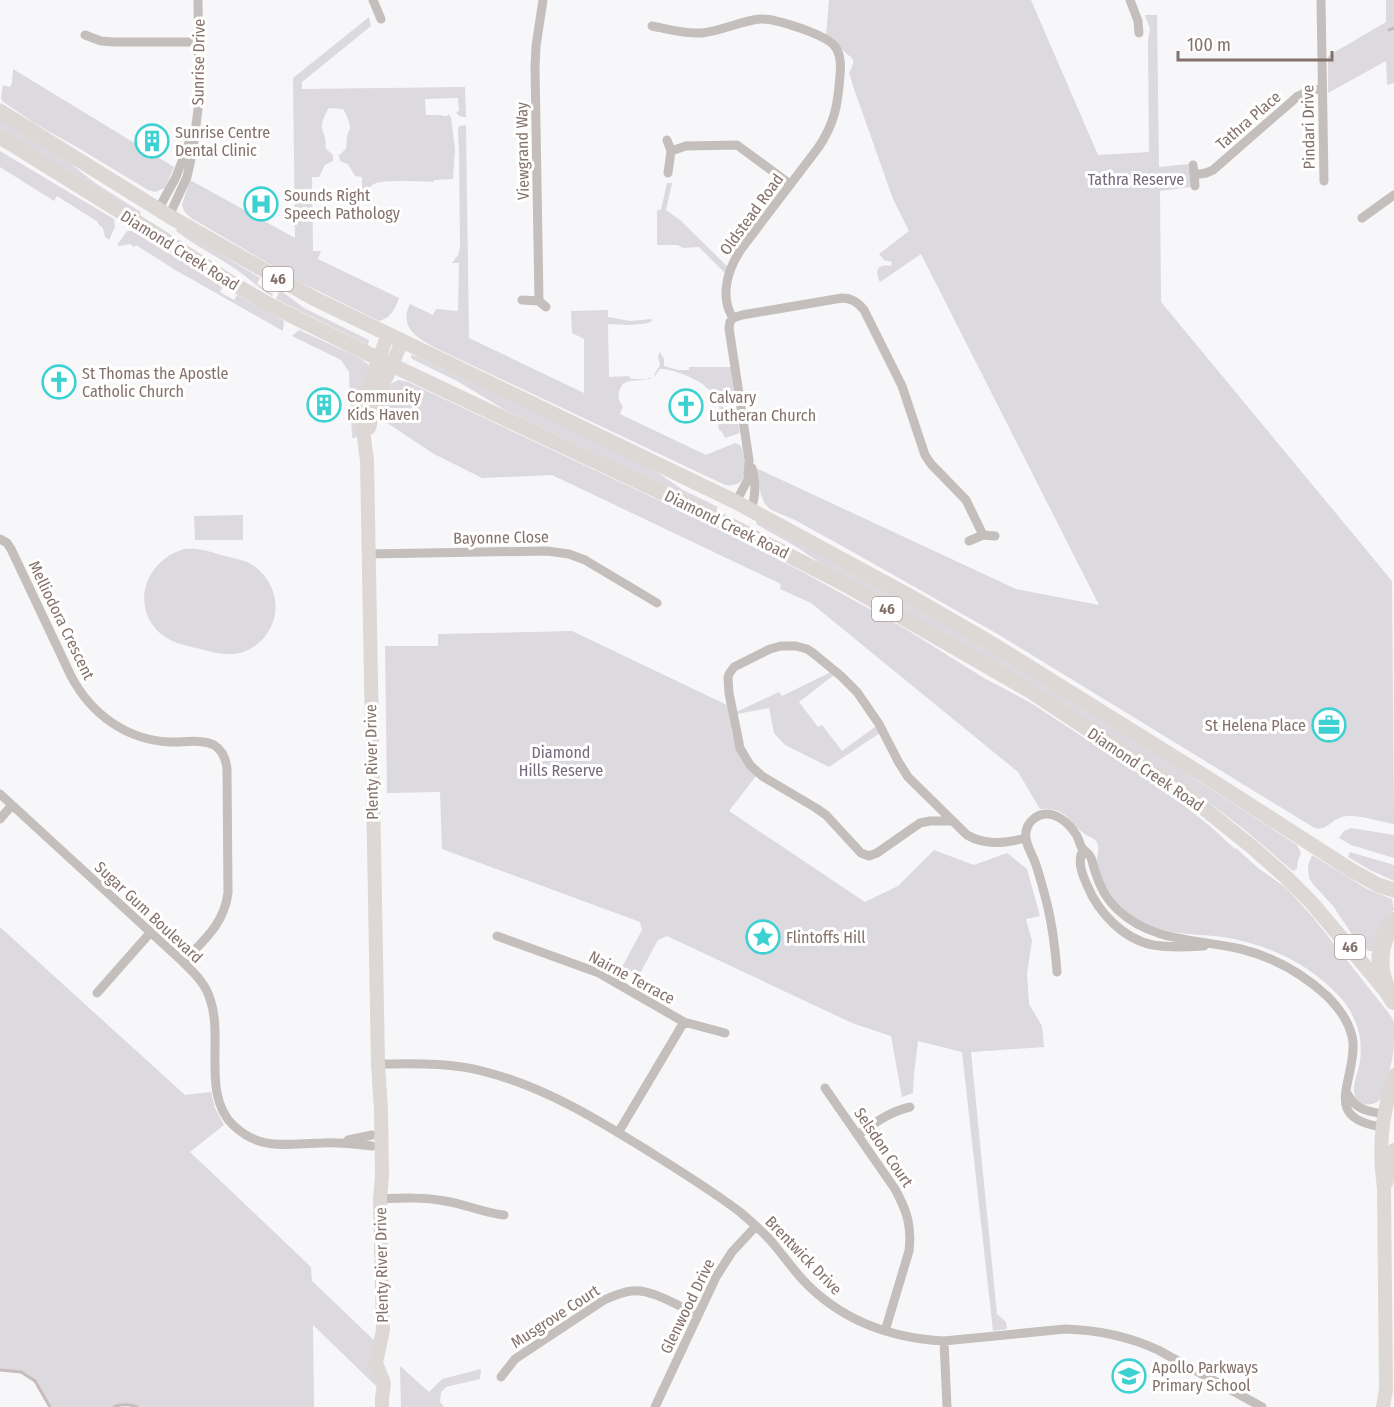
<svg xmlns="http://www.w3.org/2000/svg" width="1394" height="1407" font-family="'Fira Sans Condensed',sans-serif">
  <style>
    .green { fill: #dcd9df }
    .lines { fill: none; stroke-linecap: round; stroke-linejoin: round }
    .stream { stroke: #c8bcbb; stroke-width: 3 }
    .street { stroke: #c4bebc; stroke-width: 9 }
    .secondary { stroke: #ddd8d5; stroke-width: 14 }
    .primary { stroke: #ddd8d5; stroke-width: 15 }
    .highway { stroke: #ddd8d5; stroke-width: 18 }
    .labels { text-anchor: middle; stroke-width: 6; stroke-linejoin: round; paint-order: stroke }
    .shield { fill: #fff; stroke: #aa9c97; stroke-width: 1.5 }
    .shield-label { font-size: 15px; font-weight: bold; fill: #85716b }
    .street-label { font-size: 16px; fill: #85716b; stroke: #fff }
    .poi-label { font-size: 16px; fill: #85716b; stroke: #fff; text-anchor: start }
    .park-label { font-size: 16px; fill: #74697d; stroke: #fff }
  </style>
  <rect width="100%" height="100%" fill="#f7f7f9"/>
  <!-- green -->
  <path class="green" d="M829 0H1031L1098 155 1149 152 1148 40 1150 29 1145 15H1157L1159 167 1188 164 1191 187 1160 191 1161 302 1392 581 1394 824C1380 822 1355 813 1342 817 1330 820 1326 833 1313 827L1001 636 860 556 795 520 771 510 765 504 761 495 756 468 1016 589 1099 605 921 254 880 282C874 271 878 263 891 266L892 262 884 260 879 254 909 231 893 199 854 89 849 73C859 55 849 59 841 48 836 42 834 38 826 35Z
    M1386 0H1394V83L1387 85 1386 61 1328 93V56L1386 22Z
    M369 17 371 26 302 82V89L465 87 466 117C461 117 458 116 456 112L459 111 458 98 425 99 426 115H441L443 116H447L449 114 451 118 455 149 453 179 434 180 433 182C419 182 386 179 374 184 369 187 367 191 364 196L362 195V177L355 176 348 164 340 161 339 155 346 149C347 144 346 138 348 133 348 131 350 130 350 128 351 125 345 111 343 109L329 108C326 113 321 122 322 128 322 132 325 135 325 138 326 142 325 146 326 149L333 155V161L325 165 319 177H312L313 251H321L318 259 399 298C395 309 391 318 379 321L302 283 191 218 184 211 182 205 190 180 295 238 293 78Z
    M13 69 174 167 165 188 155 192 148 190 80 149 34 123 2 101 1 97 3 85 10 87 12 83Z
    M0 118 65 159 95 183 141 212 139 216 0 131Z
    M466 125 469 338 584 393V339L572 333 571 311 608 310V317L630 321 652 319 651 322C637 326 623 325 608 324L609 377 629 376 631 379H648L650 377 651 379 629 381 623 384C617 392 617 399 623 406L620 414 706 455 735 443C736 444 738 444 740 445 743 448 743 454 744 459 746 475 744 488 725 485L442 351C423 341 397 330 410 304L433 315 436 309 458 311 459 263H452L458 255 460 248 459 152 458 130 459 126Z
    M0 151 114 219 115 227 109 240 105 237 103 228 98 224V222L57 196 54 201 0 167Z
    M667 183H672L666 210 680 220 727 266 725 273 699 247 683 248 678 245H657V210H661Z
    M178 228 260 278 257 284 273 294 272 296C259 289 249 278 237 270 217 256 195 246 176 231Z
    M127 231H132L223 286 220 292 234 300 237 295 284 321 283 331 177 271 136 245 134 247 130 244 120 246 117 245Z
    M264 280 276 287 304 308 369 340 368 345 276 299 279 292 263 283Z
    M299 330 360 358 368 364 370 368 358 437 352 438 349 372 341 360 292 336Z
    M660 352 664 359V366L678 370H689V367H731L735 402 732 404C719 400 711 391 701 383 692 377 670 368 660 369L655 376 654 375 660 365 658 356Z
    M411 355 416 356 574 431 654 470 683 490 718 507 716 511 505 410 457 381 414 360 411 358Z
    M399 380 408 382 656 499 695 516 704 522 799 570 904 628 984 678 1031 703 1132 769 1173 797 1210 826 1235 849 1236 848 1258 868 1285 887 1312 916 1387 1011C1390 1015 1393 1018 1394 1023 1394 1027 1394 1032 1394 1036 1394 1056 1391 1066 1385 1085 1384 1089 1383 1095 1381 1098 1378 1104 1367 1106 1361 1103 1346 1095 1359 1073 1360 1061 1361 1054 1361 1046 1360 1038 1357 1022 1350 1007 1338 995 1307 962 1266 944 1223 937 1190 933 1165 936 1135 918 1119 908 1099 883 1097 864 1096 856 1101 848 1096 841 1093 837 1088 837 1085 834 1067 822 1067 806 1040 809L1018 772 811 603 780 589 781 584 552 475 482 478 434 454 378 417C382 404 384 384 399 380Z
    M719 406 733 410 736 414 740 433 725 438 722 432 719 430C717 422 721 415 719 406Z
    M243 515V540H195L194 516Z
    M757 520C813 551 871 579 926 612 1052 686 1174 765 1297 845L1301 853 1298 860 1297 869 1293 871 1289 868 1245 830 1194 791 829 569 795 546 756 524Z
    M185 549C198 548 208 551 221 555 229 557 239 559 247 562 268 572 280 596 274 619 270 632 261 644 248 650 233 657 219 654 204 650 189 646 173 644 161 634 129 606 146 559 185 549Z
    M572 631 727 705C733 736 732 752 756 776L729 811 865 902 898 886 934 850 974 865 1007 853 1027 869 1040 916 1026 919 1032 941 1027 973 1029 1004 1042 1026 1044 1047 971 1052 997 1314 1006 1322 1007 1329 993 1331 962 1052 918 1041 914 1074 913 1093 902 1097 891 1036 852 1023 667 936 658 940 639 975 622 967 642 930 640 922 442 849 440 792 387 793 385 646H438V634Z
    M831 672 834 675 799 702 818 727 822 725 842 751 876 726 880 733 829 767 785 745 774 733 769 708 737 714 736 712 779 692 782 696Z
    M1351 828 1394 835V858L1351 845 1339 838 1344 831Z
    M1350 852 1394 865V881L1370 870 1348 857Z
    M1312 855 1367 889 1392 899 1394 910 1390 914 1372 951H1368L1351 933 1333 906 1312 883 1309 878 1308 865Z
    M0 927 185 1095 211 1092 215 1108 224 1125 190 1152 311 1267 312 1281 378 1344 379 1384 376 1386 313 1325 314 1407H137C131 1404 120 1404 114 1407H50L34 1381 21 1372 0 1370Z
    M400 1366 429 1392 442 1379 481 1369 480 1379 446 1387 441 1392 440 1402 444 1407H401Z"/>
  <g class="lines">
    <!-- stream -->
    <path class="stream" d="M1389 30 1394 28
      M0 1370 21 1372 35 1381 50 1407
      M114 1407C120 1404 131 1404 137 1407"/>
    <!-- street -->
    <path class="street" d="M373 0 381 19
      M1130 0 1138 21 1139 33
      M1321 0 1324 181
      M652 26C668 29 685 34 702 33 722 31 740 21 760 19 774 18 829 35 836 48 841 56 841 66 840 75 838 104 835 123 818 148L742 248C728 268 719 296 733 318L730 322 729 328 749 460 748 479 736 502
      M85 35 101 41 114 42H199
      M667 140 671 151 668 173
      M671 151 686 146 737 145 790 184
      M1193 165 1195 186
      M1194 175 1206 173 1213 170 1298 96 1307 92 1322 88
      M158 210 176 177 191 137
      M169 216 187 177 193 150 199 101 198 0
      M1362 218 1394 195
      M522 300 539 301 546 307
      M539 301 535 67 536 46 543 0
      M733 318 742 315 842 298C851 298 858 302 864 310L902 386 925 455 931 464 966 500 983 535
      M751 510C756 494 756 484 752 468
      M0 539 7 543 11 549 71 676C91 714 127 741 172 742 185 742 202 739 214 745 222 750 226 759 227 769L228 893C224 924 204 940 183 962
      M969 541 983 535 995 536
      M368 554 547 551 569 554 585 560 657 603
      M0 794 183 962C194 973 206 984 210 999 224 1038 201 1096 234 1126 243 1134 251 1139 262 1142 281 1147 303 1143 322 1143 339 1142 355 1144 372 1146
      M0 819 12 805
      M952 821H930L920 823 877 853 869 856 861 853 826 815 816 808 762 776 750 765 740 748 729 693 728 678 729 674 734 667 770 649 781 646H796L807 649 813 653 841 676 857 692 879 724 898 761 908 777 967 835C986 846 1006 843 1026 838
      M1083 850C1077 861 1082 874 1087 885 1098 912 1123 939 1153 945 1170 948 1186 947 1204 946
      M497 936 599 973 684 1022 725 1033
      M1057 972C1055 946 1052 921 1045 896 1042 885 1039 873 1035 862 1031 852 1024 842 1026 832 1027 824 1033 818 1040 815 1055 810 1070 824 1077 836 1079 840 1080 845 1082 848 1085 852 1089 853 1091 858 1093 862 1093 867 1095 871 1099 885 1107 900 1118 910 1152 942 1197 939 1241 949 1273 957 1302 973 1327 996 1340 1009 1351 1024 1353 1042 1356 1081 1320 1118 1382 1127
      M97 993 150 933
      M378 1064C412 1064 448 1062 482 1071 547 1087 605 1124 661 1159 688 1176 715 1193 740 1212 753 1223 766 1234 776 1247 785 1258 793 1269 802 1279 840 1320 889 1338 944 1341L1065 1329C1098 1330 1128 1336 1158 1350L1262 1407
      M825 1088 895 1189C907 1211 912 1226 909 1251L885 1331
      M1347 1093C1356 1110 1366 1111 1383 1114
      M618 1133 684 1022
      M858 1135C876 1122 889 1112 910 1107
      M348 1140 372 1135
      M380 1199C402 1198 424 1197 445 1201 465 1204 484 1213 504 1215
      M944 1341 947 1407
      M501 1377 515 1359 604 1300C613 1296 622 1292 631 1291 651 1288 680 1307 698 1315
      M655 1407 716 1277 732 1252 756 1226"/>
    <!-- secondary -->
    <path class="secondary" d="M369 428C376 397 390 370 402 341
      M1386 1183 1394 1150
      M382 1407V1398L384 1383 376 1363 383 1330 380 1199 382 1175 381 1111 378 1064 367 460C365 447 363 434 363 422 364 392 378 362 388 334
      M1383 1407 1386 1389 1384 1188C1378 1144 1382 1118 1394 1075"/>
    <!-- primary -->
    <path class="primary" d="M0 111 169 216 313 298 736 502 906 594 986 640 1113 719 1211 780 1351 870 1378 885 1394 890
      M0 137 153 232 230 282 270 305 379 359 732 526 846 585 1030 691 1186 794 1252 847 1286 877 1312 903 1385 990"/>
    <!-- highway -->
    <path class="highway" d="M1394 921C1376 946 1376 976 1394 1001"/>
  </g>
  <!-- icons -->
  <defs>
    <g id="building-ring" transform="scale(1.725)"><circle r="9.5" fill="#fff" stroke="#3ed1d2" stroke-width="1.5"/><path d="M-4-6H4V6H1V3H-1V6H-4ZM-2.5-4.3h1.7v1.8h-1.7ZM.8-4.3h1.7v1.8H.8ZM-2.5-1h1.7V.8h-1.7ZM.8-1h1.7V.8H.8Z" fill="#3ed1d2"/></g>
    <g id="hospital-ring" transform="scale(1.725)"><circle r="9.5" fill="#fff" stroke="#3ed1d2" stroke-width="1.5"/><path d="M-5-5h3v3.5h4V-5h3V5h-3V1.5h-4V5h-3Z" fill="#3ed1d2"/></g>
    <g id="church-ring" transform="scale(1.725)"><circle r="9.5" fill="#fff" stroke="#3ed1d2" stroke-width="1.5"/><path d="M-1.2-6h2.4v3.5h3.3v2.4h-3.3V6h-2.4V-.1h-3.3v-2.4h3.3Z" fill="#3ed1d2"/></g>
    <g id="office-ring" transform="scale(1.725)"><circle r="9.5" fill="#fff" stroke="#3ed1d2" stroke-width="1.5"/><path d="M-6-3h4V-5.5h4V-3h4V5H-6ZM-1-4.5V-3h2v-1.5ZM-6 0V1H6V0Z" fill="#3ed1d2"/></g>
    <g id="sight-ring" transform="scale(1.725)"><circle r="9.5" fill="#fff" stroke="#3ed1d2" stroke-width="1.5"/><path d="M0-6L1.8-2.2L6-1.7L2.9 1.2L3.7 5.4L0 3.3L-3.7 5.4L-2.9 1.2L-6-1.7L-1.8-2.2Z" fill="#3ed1d2"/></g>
    <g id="school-ring" transform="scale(1.725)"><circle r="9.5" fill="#fff" stroke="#3ed1d2" stroke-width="1.5"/><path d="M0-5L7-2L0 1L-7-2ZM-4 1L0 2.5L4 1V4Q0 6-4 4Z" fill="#3ed1d2"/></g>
  </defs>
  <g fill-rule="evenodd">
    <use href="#building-ring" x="152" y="141"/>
    <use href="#hospital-ring" x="261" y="204"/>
    <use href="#church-ring" x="59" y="382"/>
    <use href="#building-ring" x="324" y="405"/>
    <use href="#church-ring" x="686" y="406"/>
    <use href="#office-ring" x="1329" y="725"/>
    <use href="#sight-ring" x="763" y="937"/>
    <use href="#school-ring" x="1129" y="1376"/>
  </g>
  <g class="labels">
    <!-- shield labels -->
    <g class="shield">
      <rect x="263" y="267" width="30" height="24" rx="4.5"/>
      <rect x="872" y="597" width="30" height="24" rx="4.5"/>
      <rect x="1335" y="935" width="30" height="24" rx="4.5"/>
    </g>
    <g class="shield-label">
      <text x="278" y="284">46</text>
      <text x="887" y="614">46</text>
      <text x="1350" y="952">46</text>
    </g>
    <!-- street labels -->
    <g class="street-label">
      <text transform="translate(198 62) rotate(-89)" y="6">Sunrise Drive</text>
      <text transform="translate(1248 120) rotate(-41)" y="6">Tathra Place</text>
      <text transform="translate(1308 127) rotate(-91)" y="6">Pindari Drive</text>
      <text transform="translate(522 151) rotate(-91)" y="6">Viewgrand Way</text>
      <text transform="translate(751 214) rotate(-54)" y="6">Oldstead Road</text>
      <text transform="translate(180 250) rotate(32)" y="6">Diamond Creek Road</text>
      <text transform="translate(727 524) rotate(26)" y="6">Diamond Creek Road</text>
      <text transform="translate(501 537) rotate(-1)" y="6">Bayonne Close</text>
      <text transform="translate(62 620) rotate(64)" y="6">Melliodora Crescent</text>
      <text transform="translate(371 762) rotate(-91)" y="6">Plenty River Drive</text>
      <text transform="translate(1146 769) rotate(34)" y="6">Diamond Creek Road</text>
      <text transform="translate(149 912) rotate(43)" y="6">Sugar Gum Boulevard</text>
      <text transform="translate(632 977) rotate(28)" y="6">Nairne Terrace</text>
      <text transform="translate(884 1147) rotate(56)" y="6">Selsdon Court</text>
      <text transform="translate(804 1255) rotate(46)" y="6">Brentwick Drive</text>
      <text transform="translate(381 1265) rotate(-91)" y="6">Plenty River Drive</text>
      <text transform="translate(687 1306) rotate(-64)" y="6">Glenwood Drive</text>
      <text transform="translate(555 1316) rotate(-33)" y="6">Musgrove Court</text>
    </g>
    <!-- poi labels -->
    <g class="poi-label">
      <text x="175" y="138">Sunrise Centre<tspan x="175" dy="18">Dental Clinic</tspan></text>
      <text x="284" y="201">Sounds Right<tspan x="284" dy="18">Speech Pathology</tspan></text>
      <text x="82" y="379">St Thomas the Apostle<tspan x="82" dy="18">Catholic Church</tspan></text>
      <text x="347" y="402">Community<tspan x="347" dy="18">Kids Haven</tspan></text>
      <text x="709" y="403">Calvary<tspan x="709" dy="18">Lutheran Church</tspan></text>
      <text x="1306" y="731" text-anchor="end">St Helena Place</text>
      <text x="786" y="943">Flintoffs Hill</text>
      <text x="1152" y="1373">Apollo Parkways<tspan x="1152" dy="18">Primary School</tspan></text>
    </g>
    <!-- park labels -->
    <g class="park-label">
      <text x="1136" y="185">Tathra Reserve</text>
      <text x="561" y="758">Diamond<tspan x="561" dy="18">Hills Reserve</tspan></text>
    </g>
  </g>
  <!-- scale -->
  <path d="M1178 51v9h154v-9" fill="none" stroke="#85716b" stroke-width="3"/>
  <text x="1187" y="51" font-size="18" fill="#85716b" stroke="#ffffff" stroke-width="4.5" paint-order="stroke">100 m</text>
</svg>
